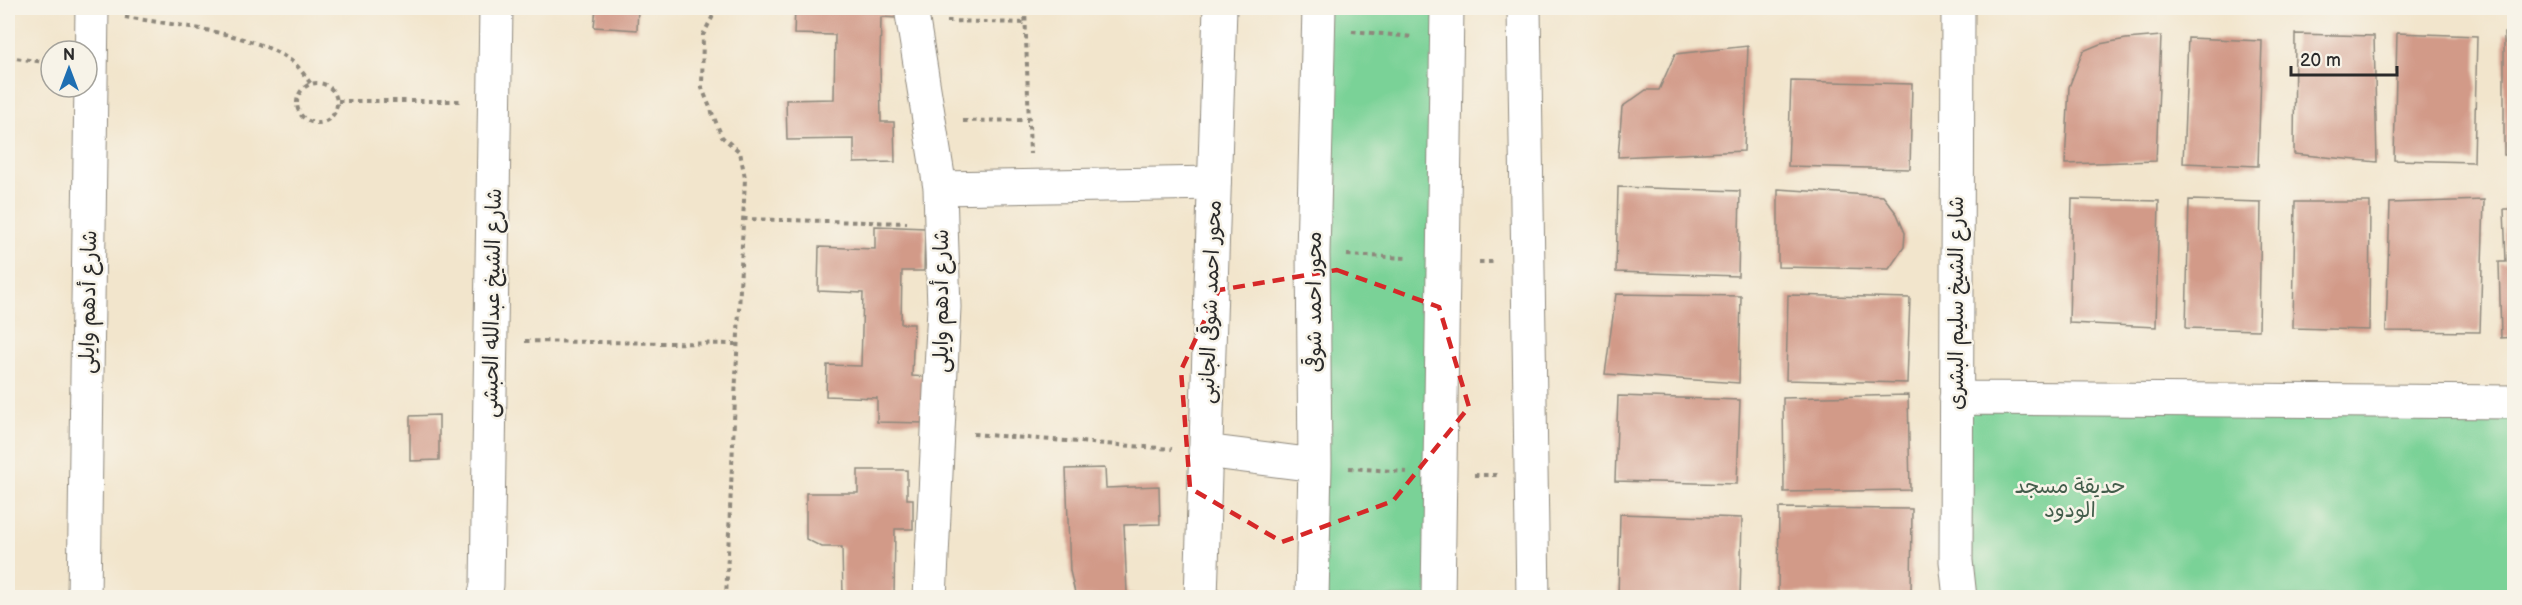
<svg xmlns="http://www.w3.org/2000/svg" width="2522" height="605" font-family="'Balsamiq Sans','Playpen Sans Arabic',sans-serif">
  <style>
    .green { fill: #7ad297; stroke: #527e61; stroke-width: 1.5 }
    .building { fill: #d29a88 }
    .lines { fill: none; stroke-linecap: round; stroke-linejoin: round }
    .street-casing { stroke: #8e887c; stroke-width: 35 }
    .secondary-casing { stroke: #8e887c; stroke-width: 35 }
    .path { stroke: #8e887c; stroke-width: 4; stroke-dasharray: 4.5 4.5; stroke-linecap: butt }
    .street { stroke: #fff; stroke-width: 33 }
    .secondary { stroke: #fff; stroke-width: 33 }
    .marked { fill: none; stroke: #d62828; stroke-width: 4.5; stroke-dasharray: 12 8; stroke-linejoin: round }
    .labels { text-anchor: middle; stroke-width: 5; stroke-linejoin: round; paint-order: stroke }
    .street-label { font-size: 21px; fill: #2b2b2b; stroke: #f7f3e8 }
    .park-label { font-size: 21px; fill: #435d4b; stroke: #f7f3e8 }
  </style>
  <rect width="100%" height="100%" fill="#f7f3e8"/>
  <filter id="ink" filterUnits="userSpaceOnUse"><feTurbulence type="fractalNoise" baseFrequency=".0167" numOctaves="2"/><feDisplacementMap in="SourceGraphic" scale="12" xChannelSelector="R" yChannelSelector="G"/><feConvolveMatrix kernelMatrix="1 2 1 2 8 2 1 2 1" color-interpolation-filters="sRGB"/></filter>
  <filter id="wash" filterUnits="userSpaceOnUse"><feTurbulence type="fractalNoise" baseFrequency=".008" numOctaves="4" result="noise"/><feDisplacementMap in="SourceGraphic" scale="24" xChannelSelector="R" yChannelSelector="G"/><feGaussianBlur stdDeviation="1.35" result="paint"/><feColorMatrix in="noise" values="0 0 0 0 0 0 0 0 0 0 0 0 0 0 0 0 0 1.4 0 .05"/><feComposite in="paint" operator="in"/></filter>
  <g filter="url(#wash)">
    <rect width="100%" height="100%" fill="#f2e5cc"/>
    <!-- green -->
    <path class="green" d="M1319 8H1447L1438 597 1312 598Z
      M1956 398 2514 402V597H1960Z"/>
    <g id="blocks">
      <!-- building -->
      <path class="building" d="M596 8H638L637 30 594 27Z
        M795 8H897V18L881 17 880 63 881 122H894L895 162 854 163V139L787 140 786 100 834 99 835 35 794 34Z
        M995 8H1023V11L995 10Z
        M2397 33 2477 36 2474 162 2394 160Z
        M2504 33H2514V155H2504Z
        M2295 34 2374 36 2377 162 2294 154Z
        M2161 36 2156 161 2065 164 2069 87 2083 51 2100 44 2126 39Z
        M2188 38 2262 41 2258 166 2183 163Z
        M1748 46 1744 151 1618 157 1622 107 1646 90H1659L1675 54Z
        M1791 81 1912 84 1910 169 1788 166Z
        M1618 187 1740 191 1738 276 1616 272Z
        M1778 189 1883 196 1897 214 1905 233 1904 247 1889 269 1778 267Z
        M2072 199 2159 201 2156 327 2069 323Z
        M2189 200 2261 202 2259 330 2186 328Z
        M2484 200 2480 332 2386 331 2390 203Z
        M2295 202H2370L2369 330 2293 328Z
        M2504 209H2514V337L2501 338 2499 262H2506Z
        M875 226 925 228 924 271H902L901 324H914L912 376 927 377 926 423 877 422V398L826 396 827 365 861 366 863 293 818 291 819 247 875 249Z
        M1616 294 1741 296 1739 383 1605 374Z
        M1788 295 1910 298 1907 383 1786 380Z
        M1908 395 1910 490 1784 492 1783 398Z
        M1618 396 1740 400 1737 484 1615 481Z
        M439 415V460L410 461V416Z
        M1105 468 1106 488 1159 486 1160 524 1124 525 1127 593 1154 597H1076L1070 571 1066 469Z
        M858 470H907V499H913V529H895L894 597H843L842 547H822L806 539V493H858Z
        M1779 508 1912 509 1911 595 1778 593Z
        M1620 514 1742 518 1740 597H1618Z"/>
    </g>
  </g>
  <g filter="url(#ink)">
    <use href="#blocks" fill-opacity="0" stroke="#8e887c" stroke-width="1.5"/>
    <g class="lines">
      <!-- street casing -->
      <g class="street-casing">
        <path id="street" d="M911 8 940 188 941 223 944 307 930 598
          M1958 8 1956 561 1960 598
          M940 188 1214 183
          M1956 398 2514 402
          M84 598 92 8
          M484 598 487 585 496 8"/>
      </g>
      <!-- secondary casing -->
      <g class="secondary-casing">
        <path id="secondary" d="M1524 8 1533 598
          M1205 451 1315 465
          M1201 598 1220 8
          M1312 598 1315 465 1313 253 1319 8
          M1438 598 1447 8"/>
      </g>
      <!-- path -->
      <path class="path" d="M717 8 703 35 702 88 722 137 740 152 745 178 726 598
        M1025 8 1030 154
        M125 17C174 25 250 32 290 60 298 65 305 76 311 84
        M947 21 1025 23
        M1352 31 1413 37
        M8 57 51 63
        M297 103a20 20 0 1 1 40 0a20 20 0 1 1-40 0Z
        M338 101H460
        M963 121 1028 120
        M743 219 907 223
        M1347 255 1408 258
        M1479 262H1495
        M525 341 736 344
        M973 434 1172 449
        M1349 468 1407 472
        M1474 475H1497"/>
      <!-- street -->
      <use href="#street" class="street"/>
      <!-- secondary -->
      <use href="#secondary" class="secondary"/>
    </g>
  </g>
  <!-- marked area -->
  <path class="marked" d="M1337 270 1439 307 1469 407 1393 501 1282 542 1190 488 1181 370 1219 290Z"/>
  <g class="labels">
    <!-- street labels -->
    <g class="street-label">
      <text transform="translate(941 301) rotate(-90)" y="7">شارع أدهم وايلى</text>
      <text transform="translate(88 302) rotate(-89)" y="7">شارع أدهم وايلى</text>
      <text transform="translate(1210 302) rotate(-88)" y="7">محور احمد شوقى الجانبى</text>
      <text transform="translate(1314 302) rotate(-90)" y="7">محور احمد شوقى</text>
      <text transform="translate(492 303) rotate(-89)" y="7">شارع الشيخ عبدالله الحبشى</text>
      <text transform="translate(1956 303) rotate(-90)" y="7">شارع الشيخ سليم البشرى</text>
    </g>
    <!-- park labels -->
    <g class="park-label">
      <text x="2070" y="493">حديقة مسجد<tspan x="2070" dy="24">الودود</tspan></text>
    </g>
  </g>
  <!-- margin -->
  <rect width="2522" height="605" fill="none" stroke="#f7f3e8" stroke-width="30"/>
  <!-- north arrow -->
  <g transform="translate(69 69)"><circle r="28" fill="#f7f3e8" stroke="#a5a39c" stroke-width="1.5"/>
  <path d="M0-4.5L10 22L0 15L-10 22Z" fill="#1f6fb2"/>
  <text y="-9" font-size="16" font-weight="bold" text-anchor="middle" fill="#2b2b2b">N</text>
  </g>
  <!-- scale -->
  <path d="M2291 66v9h106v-9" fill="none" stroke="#2b2b2b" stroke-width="3"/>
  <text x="2300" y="66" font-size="18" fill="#2b2b2b" stroke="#f7f3e8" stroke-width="4.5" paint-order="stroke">20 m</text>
</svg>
